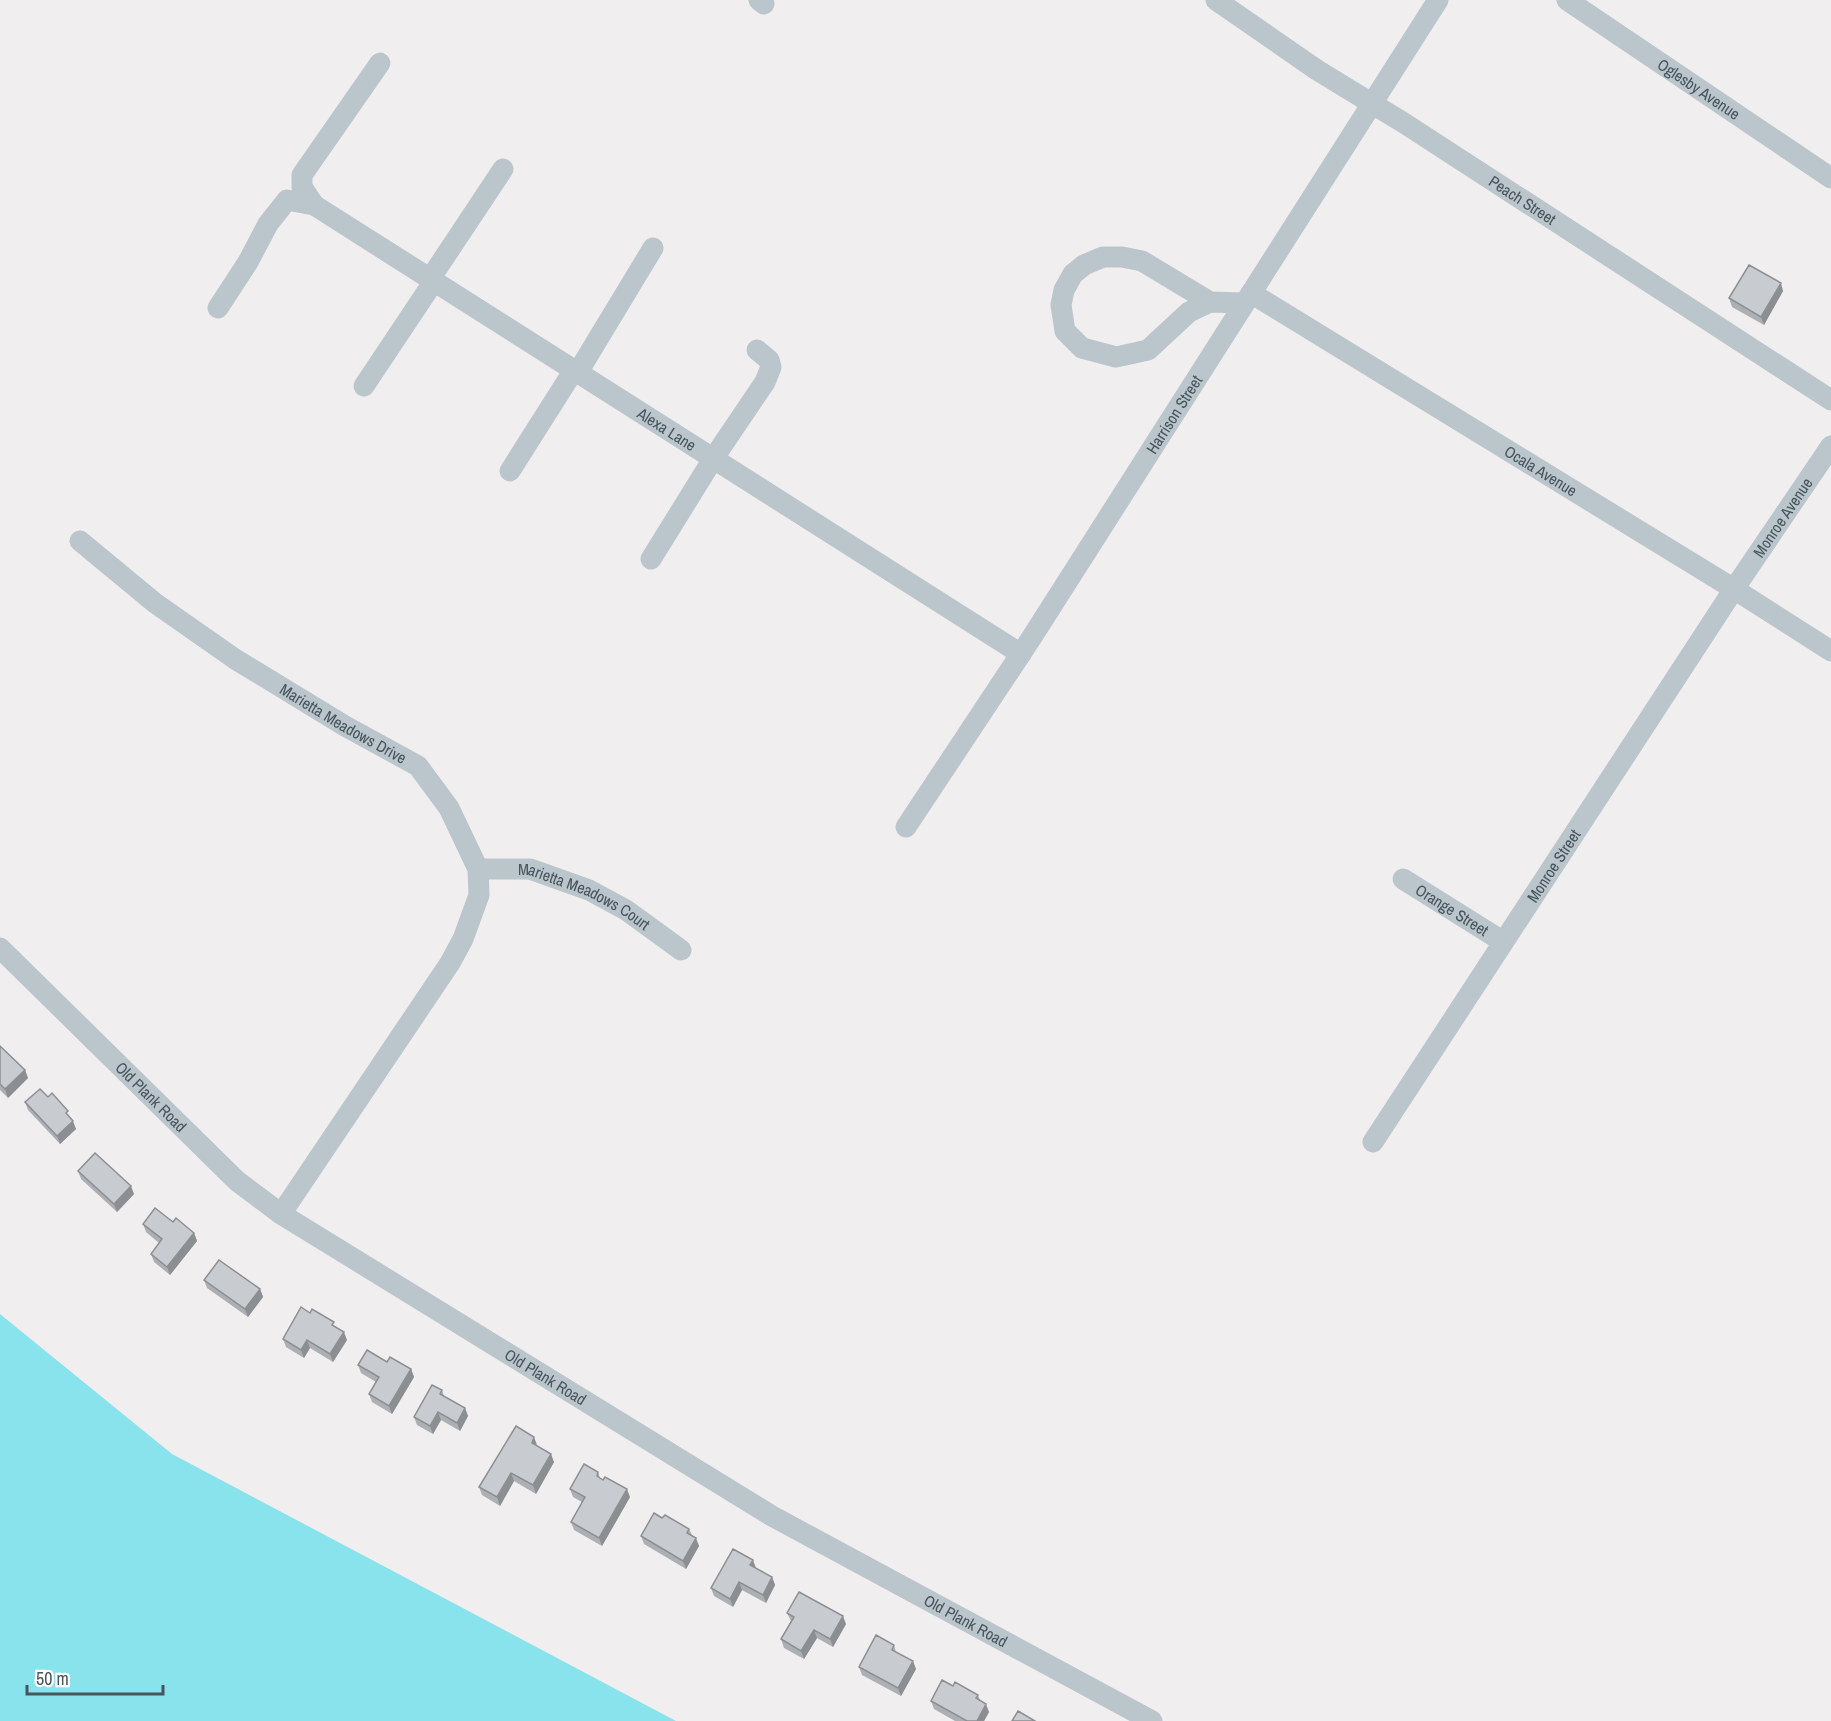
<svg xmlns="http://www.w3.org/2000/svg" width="1831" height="1721" font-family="'Archivo Narrow',sans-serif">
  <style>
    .water { fill: #88e3ed }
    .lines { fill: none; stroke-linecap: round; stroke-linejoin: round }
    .minor { stroke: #bac5cc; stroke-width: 21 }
    .wall { fill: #acafb4 }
    .shaded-wall { fill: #8c8f92 }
    .building { fill: #c8ccd1; stroke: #8c8f92; stroke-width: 1.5 }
    .labels { text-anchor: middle; stroke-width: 4.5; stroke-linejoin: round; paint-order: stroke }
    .street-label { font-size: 16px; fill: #46545c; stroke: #fff }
  </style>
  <rect width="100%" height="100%" fill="#f1eeef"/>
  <!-- water -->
  <path class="water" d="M0 1314 172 1454 676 1721H0Z"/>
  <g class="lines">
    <!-- minor -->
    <g class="minor">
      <path d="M759 0 764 4"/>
      <path id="s1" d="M1216 0 1317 70 1404 123 1831 400"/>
      <path id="s2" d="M1567 0 1831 178"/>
      <path d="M314 205 302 187V175L380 63"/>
      <path d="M430 279 503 169"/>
      <path id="s3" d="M1251 293 1734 589 1831 651"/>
      <path d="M1210 302 1142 261 1122 257H1103L1084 265 1073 274 1064 290 1061 305 1065 331 1082 348 1116 357 1148 350 1189 312 1210 302 1244 303"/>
      <path id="s4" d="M218 308 248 262 268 224 287 200 314 205 1021 654"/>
      <path d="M578 372 653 248"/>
      <path d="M364 386 434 281"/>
      <path d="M510 471 574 370"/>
      <path id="s5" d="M80 541 155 603 235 659 345 726 418 766 449 808 478 869 479 895 463 939 450 963 281 1214"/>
      <path d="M651 559 713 459 765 382 771 367 769 360 757 350"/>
      <path id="s6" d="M906 827 1032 637 1438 0"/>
      <path id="s7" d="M478 869H530L589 890 626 910 681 950"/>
      <path id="s8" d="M1403 879 1502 941"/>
      <path id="s9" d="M0 948 237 1181 281 1214 772 1516 1152 1721"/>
      <path id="s10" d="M1373 1142 1734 589 1831 446"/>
    </g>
  </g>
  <!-- wall -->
  <path class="wall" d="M1783 291 1764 325 1732 307 1729 298Z
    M0 1046 25 1070 28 1078 8 1098 0 1090Z
    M48 1097 71 1119 76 1129 60 1144 28 1110 25 1102Z
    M78 1171 134 1194 117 1212 81 1179Z
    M173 1222 194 1233 197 1241 170 1275 154 1262 151 1254 159 1243 146 1232 143 1224Z
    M204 1280 260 1289 263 1297 248 1317 207 1288Z
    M336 1327 347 1340 333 1362 310 1348 304 1358 286 1347 283 1339Z
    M387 1362 411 1369 414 1377 392 1414 372 1402 369 1394 376 1382 361 1373 358 1365Z
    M442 1390 444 1396 465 1408 468 1416 460 1431 441 1420 433 1434 417 1425 414 1417Z
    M537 1445 554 1462 536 1494 514 1481 500 1506 482 1495 479 1487Z
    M598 1472 600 1478 630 1497 602 1546 574 1530 571 1522 582 1502 573 1497 570 1489Z
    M662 1518 689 1529 692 1535 699 1546 686 1569 644 1544 641 1536Z
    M756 1568 772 1577 775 1585 766 1603 742 1590 733 1607 714 1596 711 1588Z
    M787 1613 846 1624 833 1647 817 1638 804 1659 784 1648 781 1639 791 1621Z
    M894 1645 896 1652 916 1669 901 1696 862 1675 859 1667Z
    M953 1686 978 1695 980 1700 989 1712 984 1721H955L934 1709 931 1701Z"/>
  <!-- shaded-wall -->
  <path class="shaded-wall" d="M1781 283 1783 291 1764 325 1761 317Z
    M25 1070 28 1078 8 1098 5 1089Z
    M73 1121 76 1129 60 1144 57 1136Z
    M131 1186 134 1194 117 1212 114 1204Z
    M194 1233 197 1241 170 1275 167 1267Z
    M260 1289 263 1297 248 1317 245 1309Z
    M344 1332 347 1340 333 1362 330 1354Z
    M307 1340 310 1348 304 1358 301 1350Z
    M411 1369 414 1377 392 1414 389 1406Z
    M465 1408 468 1416 460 1431 457 1423Z
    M438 1412 441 1420 433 1434 430 1426Z
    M534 1437 537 1445 532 1443Z
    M551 1454 554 1462 536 1494 533 1485Z
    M511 1473 514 1481 500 1506 497 1497Z
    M627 1489 630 1497 602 1546 599 1538Z
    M696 1538 699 1546 686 1569 683 1561Z
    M753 1560 756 1568 750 1565Z
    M772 1577 775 1585 766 1603 763 1595Z
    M739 1582 742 1590 733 1607 730 1599Z
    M843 1616 846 1624 833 1647 830 1639Z
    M814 1630 817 1638 804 1659 801 1651Z
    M913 1661 916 1669 901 1696 898 1688Z
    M986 1704 989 1712 984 1721H977Z"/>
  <!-- building -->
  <path class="building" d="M1749 265 1781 283 1761 317 1729 298Z
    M0 1046 25 1070 5 1089 0 1084Z
    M40 1089 48 1097 52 1093 68 1111 66 1113 73 1121 57 1136 25 1102Z
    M95 1153 131 1186 114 1204 78 1171Z
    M155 1208 173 1222 176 1218 194 1233 167 1267 151 1254 162 1239 143 1224Z
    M219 1260 260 1289 245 1309 204 1280Z
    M301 1307 310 1313 312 1309 334 1322 332 1325 344 1332 330 1354 307 1340 301 1350 283 1339Z
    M367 1350 387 1362 390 1357 411 1369 389 1406 369 1394 379 1377 358 1365Z
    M432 1385 442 1390 440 1394 465 1408 457 1423 438 1412 430 1426 414 1417Z
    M516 1426 534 1437 532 1443 551 1454 533 1485 511 1473 497 1497 479 1487Z
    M584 1464 598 1472 597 1476 603 1480 605 1477 627 1489 599 1538 571 1522 585 1497 570 1489Z
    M654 1513 662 1518 665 1515 689 1529 687 1533 696 1538 683 1561 641 1536Z
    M733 1549 753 1560 750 1565 772 1577 763 1595 739 1582 730 1599 711 1588Z
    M799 1592 843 1616 830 1639 814 1630 801 1651 781 1639 794 1617 787 1613Z
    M876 1635 894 1645 892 1650 913 1661 898 1688 859 1667Z
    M942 1680 953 1686 955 1682 978 1695 976 1698 986 1704 977 1721H967L931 1701Z
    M1018 1711 1035 1721H1012Z"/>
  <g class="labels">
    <!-- street labels -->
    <g class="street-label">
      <text dy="6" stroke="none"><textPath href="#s2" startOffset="159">Oglesby Avenue</textPath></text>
      <text dy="6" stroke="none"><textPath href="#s1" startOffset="366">Peach Street</textPath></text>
      <text dy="6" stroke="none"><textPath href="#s6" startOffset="492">Harrison Street</textPath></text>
      <text dy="6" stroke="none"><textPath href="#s4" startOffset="574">Alexa Lane</textPath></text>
      <text dy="6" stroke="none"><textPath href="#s3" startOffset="340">Ocala Avenue</textPath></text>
      <text dy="6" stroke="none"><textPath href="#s10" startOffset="747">Monroe Avenue</textPath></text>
      <text dy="6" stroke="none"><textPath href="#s5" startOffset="321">Marietta Meadows Drive</textPath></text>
      <text dy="6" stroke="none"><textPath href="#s10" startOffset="330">Monroe Street</textPath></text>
      <text dy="6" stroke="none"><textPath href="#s7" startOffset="112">Marietta Meadows Court</textPath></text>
      <text dy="6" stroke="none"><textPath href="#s8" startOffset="58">Orange Street</textPath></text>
      <text dy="6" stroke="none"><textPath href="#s9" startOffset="212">Old Plank Road</textPath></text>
      <text dy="6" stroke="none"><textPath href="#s9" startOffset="698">Old Plank Road</textPath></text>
      <text dy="6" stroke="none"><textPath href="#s9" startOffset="1184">Old Plank Road</textPath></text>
    </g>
  </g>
  <!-- scale -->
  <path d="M27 1685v9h136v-9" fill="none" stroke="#46545c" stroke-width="3"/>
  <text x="36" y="1685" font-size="18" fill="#46545c" stroke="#ffffff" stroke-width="4.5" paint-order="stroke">50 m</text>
</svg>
